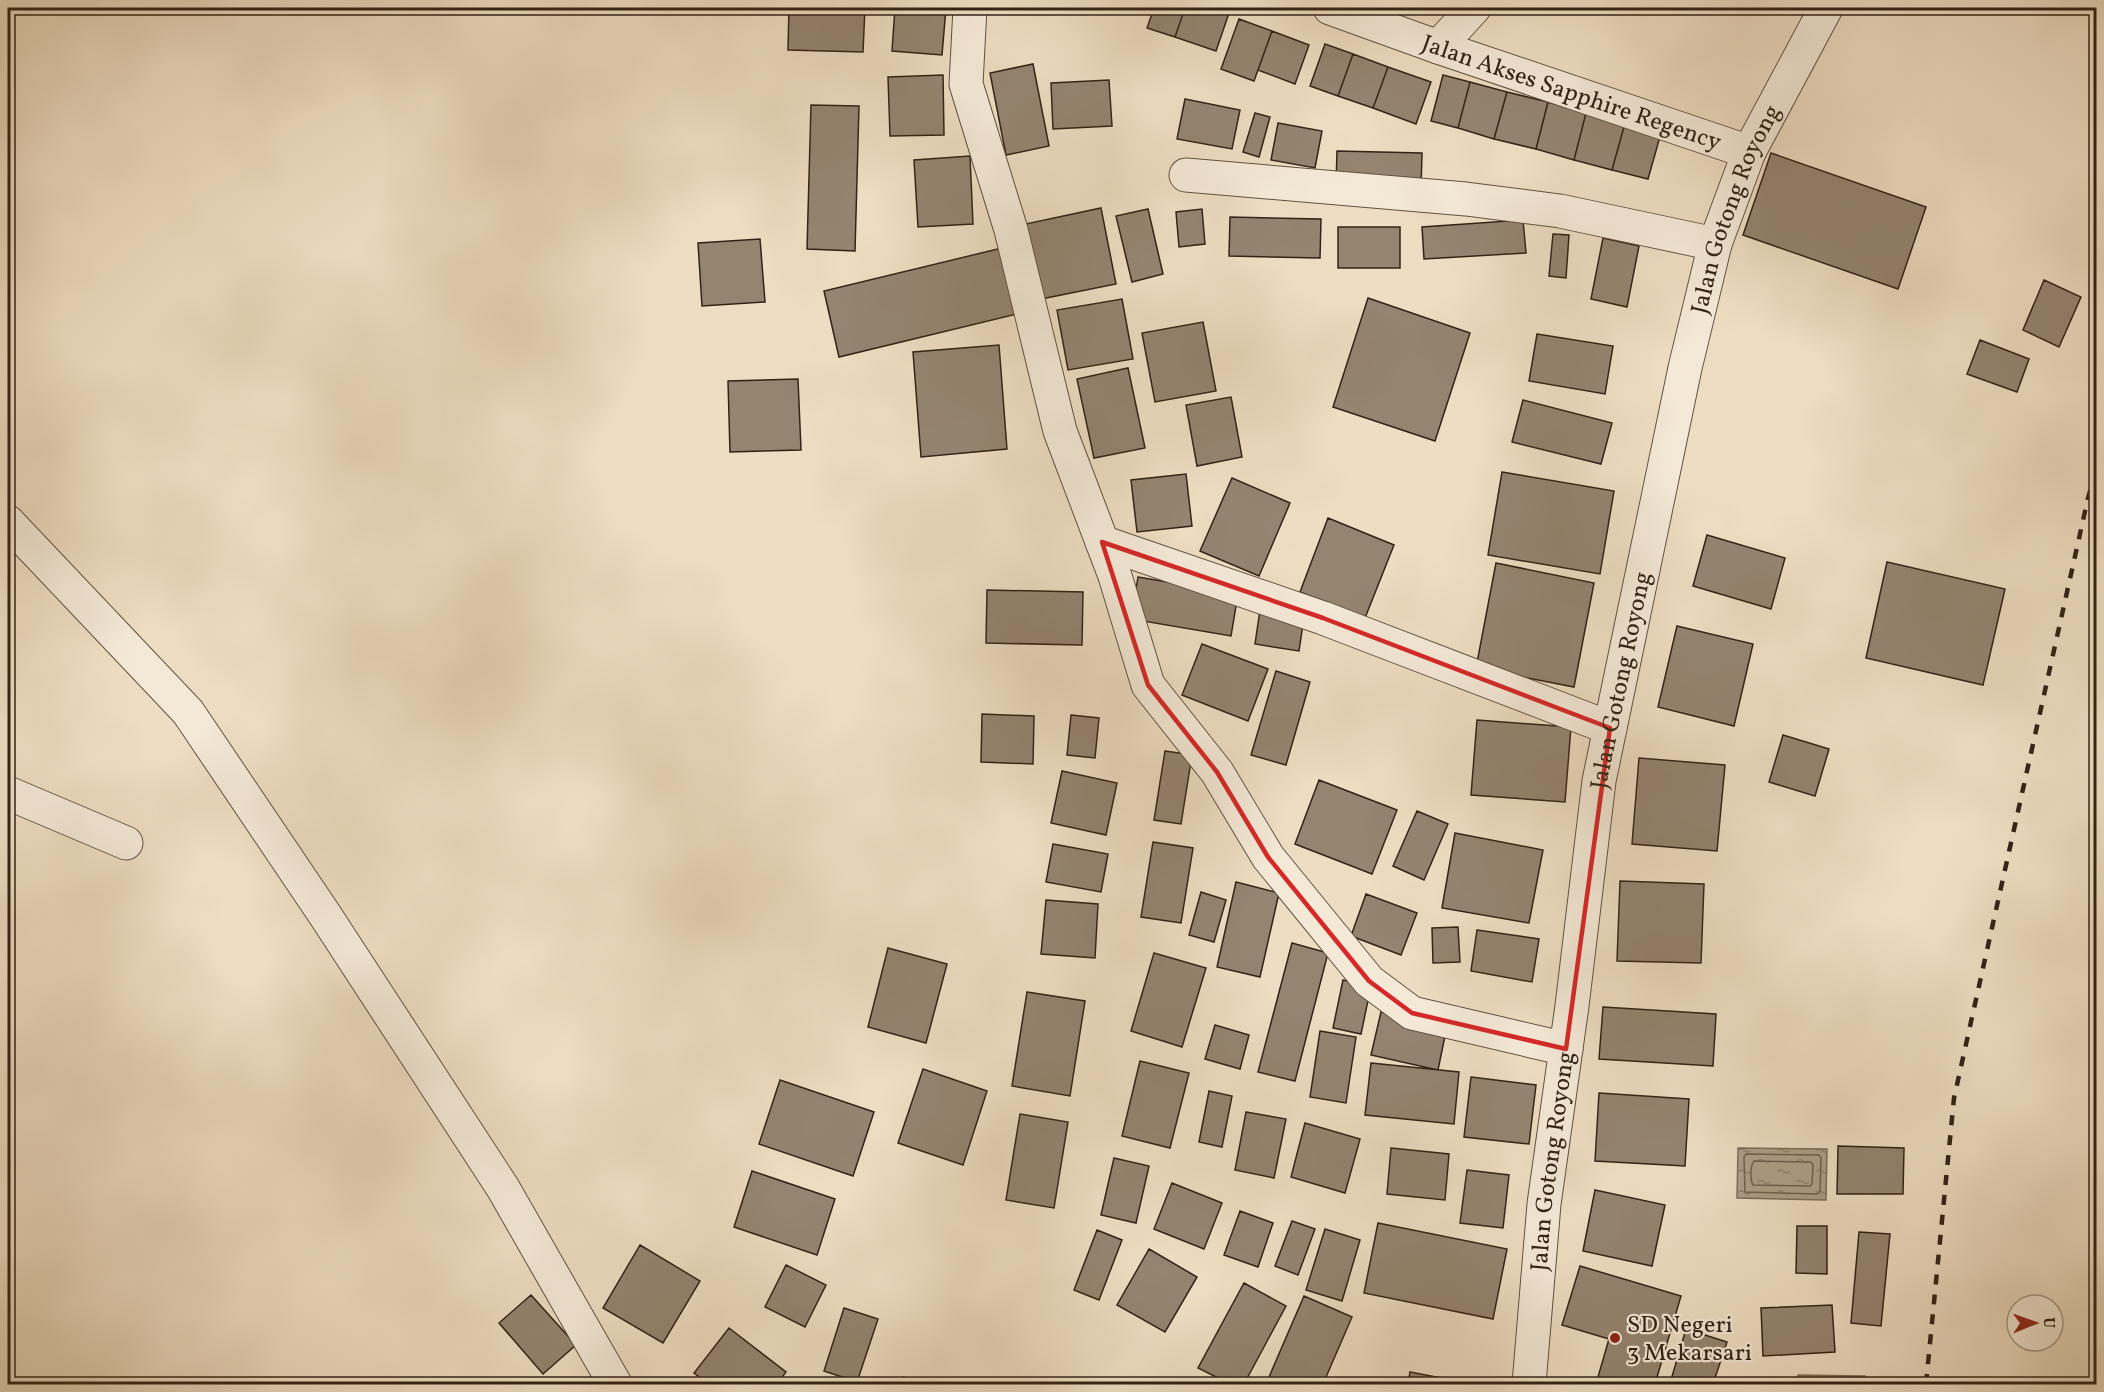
<svg xmlns="http://www.w3.org/2000/svg" width="2104" height="1392" font-family="Vollkorn,serif">
  <style>
    .water { fill: url(#water-ripples); stroke: #7d6d5b; stroke-width: 1.5 }
    .lines { fill: none; stroke-linecap: round; stroke-linejoin: round }
    .shore { stroke: #706050; stroke-width: 1.5 }
    .building { fill: #948470; stroke: #332317; stroke-width: 1.5 }
    .minor-casing { stroke: #625242; stroke-width: 35 }
    .minor { stroke: #f4e9d7; stroke-width: 33 }
    .rail { stroke: #332317; stroke-width: 4.5; stroke-dasharray: 10 10; stroke-linecap: butt }
    .marked { fill: none; stroke: #d62828; stroke-width: 4.5; stroke-linejoin: round }
    .poi-dot { fill: #8f2418; stroke: #f4e9d7; stroke-width: 2 }
    .labels { text-anchor: middle; stroke-width: 4.5; stroke-linejoin: round; paint-order: stroke }
    .street-label { font-size: 24px; fill: #332317; stroke: #f4e9d7 }
    .poi-label { font-size: 24px; fill: #332317; stroke: #f4e9d7; text-anchor: start }
  </style>
  <defs>
    <pattern id="water-ripples" width="26" height="14" patternUnits="userSpaceOnUse" patternTransform="scale(1.5)"><rect width="26" height="14" fill="#ae9e88"/><path d="M2 4q2-2 4 0t4 0M15 11q2-2 4 0t4 0" fill="none" stroke="#8e806e"/></pattern>
  </defs>
  <rect width="100%" height="100%" fill="#eeddc2"/>
  <filter id="stains"><feTurbulence type="fractalNoise" baseFrequency=".00333" numOctaves="4"/><feColorMatrix values="0 0 0 0 .2 0 0 0 0 .09 0 0 0 0 .02 0 0 0 .5 -.17"/></filter>
  <radialGradient id="worn" r=".72"><stop offset=".6" stop-color="#630" stop-opacity="0"/><stop offset="1" stop-color="#630" stop-opacity=".3"/></radialGradient>
  <!-- water -->
  <path class="water" d="M1738 1148 1827 1149 1826 1200 1737 1198Z
    M1798 1375 1865 1376V1384H1798Z"/>
  <g class="lines">
    <!-- shore -->
    <path class="shore" d="M1746 1154 1819 1155 1821 1158 1820 1192 1817 1194 1745 1192 1744 1157Z
      M1754 1161 1811 1162 1813 1165 1812 1184 1810 1186 1753 1185C1750 1180 1750 1166 1754 1161Z"/>
  </g>
  <!-- building -->
  <path class="building" d="M789 8H865L863 52 788 50Z
    M895 8H946L942 55 892 51Z
    M991 8H1033V11L991 13Z
    M1154 8H1185L1175 37 1147 28Z
    M1185 8H1213L1229 13 1216 51 1175 37Z
    M1239 19 1272 31 1254 81 1221 69Z
    M1272 31 1309 45 1295 84 1258 70Z
    M1325 44 1353 54 1338 96 1310 86Z
    M1353 54 1388 67 1373 108 1338 96Z
    M1033 64 1049 146 1006 155 990 73Z
    M1388 67 1431 82 1416 124 1373 108Z
    M943 75 944 135 890 136 888 77Z
    M1443 75 1470 82 1458 128 1431 121Z
    M1109 80 1112 126 1053 129 1051 83Z
    M1470 82 1507 92 1494 139 1458 128Z
    M1507 92 1548 102 1536 149 1494 139Z
    M1185 99 1240 110 1232 149 1177 139Z
    M1548 102 1586 113 1574 160 1536 149Z
    M811 105 859 106 855 251 807 249Z
    M1255 113 1270 117 1259 157 1243 152Z
    M1586 113 1625 123 1612 170 1574 160Z
    M1278 123 1322 131 1315 168 1271 160Z
    M1625 123 1661 133 1648 179 1612 170Z
    M1337 151 1422 153 1421 188 1336 186Z
    M1771 153 1926 207 1898 289 1743 235Z
    M970 156 973 224 918 227 914 160Z
    M1101 208 1116 284 1036 300 1021 225Z
    M1148 209 1163 274 1132 282 1116 216Z
    M1202 209 1205 244 1179 247 1176 212Z
    M1230 217 1321 219 1320 258 1229 256Z
    M1523 220 1526 253 1424 259 1422 227Z
    M1338 227H1400V268H1338Z
    M1553 234 1569 235 1566 278 1549 276Z
    M1603 238 1639 246 1627 307 1591 299Z
    M760 239 765 302 702 306 698 243Z
    M1002 248 1017 314 839 357 824 291Z
    M2044 280 2081 297 2059 347 2023 330Z
    M1368 298 1470 333 1435 441 1333 407Z
    M1122 299 1133 359 1068 370 1057 310Z
    M1203 322 1216 391 1155 402 1142 333Z
    M1537 334 1613 346 1605 394 1529 381Z
    M1980 340 2029 359 2017 392 1967 374Z
    M999 345 1007 449 921 457 913 352Z
    M1128 368 1145 448 1094 458 1077 379Z
    M798 379 801 450 730 452 728 381Z
    M1231 397 1242 457 1197 466 1186 405Z
    M1523 400 1612 423 1601 464 1512 442Z
    M1502 472 1614 491 1600 574 1488 555Z
    M1186 474 1192 526 1137 532 1131 480Z
    M1232 478 1290 503 1259 576 1200 551Z
    M1328 518 1394 545 1365 618 1300 592Z
    M1707 535 1785 558 1771 609 1693 586Z
    M1887 562 2005 589 1983 685 1866 658Z
    M1496 563 1594 583 1574 687 1476 668Z
    M1138 577 1238 594 1231 636 1131 619Z
    M987 590 1083 592 1082 645 986 643Z
    M1260 610 1304 617 1299 651 1255 644Z
    M1677 626 1753 644 1734 726 1658 707Z
    M1202 644 1268 669 1248 721 1182 695Z
    M1276 671 1310 682 1286 765 1251 755Z
    M982 714 1034 716 1033 764 981 762Z
    M1071 715 1099 718 1095 758 1067 755Z
    M1477 720 1571 727 1565 802 1471 795Z
    M1783 735 1829 749 1815 796 1769 782Z
    M1165 751 1192 755 1181 824 1154 820Z
    M1639 758 1725 765 1717 851 1632 844Z
    M1062 771 1117 783 1106 835 1051 823Z
    M1319 780 1397 810 1372 874 1295 844Z
    M1417 811 1448 824 1424 880 1393 866Z
    M1455 833 1543 850 1529 923 1442 908Z
    M1153 842 1193 848 1181 923 1141 917Z
    M1053 844 1108 854 1101 892 1046 882Z
    M1620 881 1704 884 1701 963 1617 961Z
    M1236 882 1279 893 1260 977 1217 967Z
    M1201 892 1226 900 1214 942 1189 935Z
    M1366 894 1417 913 1401 955 1351 936Z
    M1046 900 1098 904 1095 958 1041 954Z
    M1458 927 1460 962 1433 963 1432 928Z
    M1477 930 1539 939 1532 982 1471 971Z
    M1292 943 1328 953 1295 1081 1258 1072Z
    M888 948 947 964 926 1043 868 1027Z
    M1154 953 1206 968 1182 1047 1131 1031Z
    M1343 980 1371 986 1361 1034 1333 1028Z
    M1027 992 1085 1001 1070 1096 1012 1086Z
    M1603 1007 1716 1014 1713 1066 1599 1059Z
    M1381 1012 1447 1026 1438 1070 1371 1055Z
    M1215 1025 1249 1035 1240 1069 1205 1059Z
    M1320 1031 1356 1037 1346 1103 1310 1097Z
    M1140 1061 1189 1073 1170 1148 1122 1136Z
    M1371 1063 1459 1072 1454 1124 1365 1115Z
    M923 1069 987 1091 963 1165 898 1143Z
    M1471 1077 1536 1085 1529 1144 1464 1137Z
    M780 1080 874 1112 853 1176 759 1144Z
    M1209 1091 1232 1096 1222 1147 1199 1142Z
    M1599 1093 1689 1099 1685 1166 1595 1161Z
    M1246 1112 1286 1119 1274 1178 1235 1170Z
    M1020 1114 1068 1122 1054 1208 1006 1200Z
    M1305 1123 1360 1139 1345 1193 1291 1177Z
    M1838 1146 1904 1148 1903 1194H1837Z
    M1391 1148 1449 1154 1445 1200 1387 1194Z
    M1114 1158 1149 1166 1136 1223 1101 1215Z
    M1467 1170 1509 1175 1503 1228 1460 1223Z
    M752 1171 835 1199 817 1255 734 1227Z
    M1172 1183 1222 1203 1204 1249 1154 1229Z
    M1595 1190 1665 1205 1652 1266 1583 1251Z
    M1240 1211 1273 1223 1258 1267 1224 1255Z
    M1292 1221 1315 1229 1298 1275 1275 1266Z
    M1378 1223 1507 1249 1493 1319 1364 1293Z
    M1797 1226H1827V1274L1796 1273Z
    M1325 1229 1360 1240 1342 1301 1306 1290Z
    M1097 1230 1122 1240 1099 1300 1074 1290Z
    M1859 1232 1890 1234 1881 1326 1851 1323Z
    M640 1245 700 1281 663 1343 603 1308Z
    M1149 1249 1197 1277 1165 1332 1117 1305Z
    M786 1265 826 1285 805 1327 765 1307Z
    M1580 1266 1681 1296 1655 1384H1596L1609 1339 1562 1325Z
    M1244 1283 1286 1306 1244 1384H1230L1198 1368Z
    M531 1295 576 1345 543 1374 499 1323Z
    M1304 1296 1352 1317 1323 1384H1266Z
    M1832 1305 1835 1352 1763 1356 1761 1308Z
    M844 1308 878 1319 857 1382 824 1371Z
    M729 1328 786 1372 777 1384H709L694 1373Z
    M1686 1329 1727 1342 1713 1384H1683L1671 1380Z
    M1410 1372 1473 1384H1408Z
    M903 1377 926 1384H900Z"/>
  <g class="lines">
    <!-- minor casing -->
    <g class="minor-casing">
      <g id="minor">
        <path d="M970 8 966 84 1011 230 1060 431 1115 576 1148 685 1217 772 1268 857 1369 981 1412 1013 1566 1049"/>
        <path id="s1" d="M1330 8 1438 47 1749 152"/>
        <path d="M1438 47 1474 8"/>
        <path d="M1186 175 1466 199 1560 211 1715 244"/>
        <path d="M8 522 188 712 325 915 503 1188 615 1384"/>
        <path d="M1102 542 1323 618 1610 728"/>
        <path d="M8 793 126 843"/>
        <path id="s2" d="M1529 1384 1544 1204 1572 1006 1599 781 1685 368 1715 244 1749 152 1826 8"/>
      </g>
    </g>
    <!-- minor -->
    <use href="#minor" class="minor"/>
    <!-- rail -->
    <path class="rail" d="M1926 1384 1954 1098 2088 498 2096 471"/>
  </g>
  <!-- marked area -->
  <path class="marked" d="M1102 542 1323 618 1610 728 1566 1049 1412 1013 1369 981 1268 857 1217 772 1148 685Z"/>
  <!-- markers -->
  <circle class="poi-dot" cx="1615" cy="1338" r="6"/>
  <g class="labels">
    <!-- street labels -->
    <g class="street-label">
      <text dy="8" stroke="none"><textPath href="#s1" startOffset="256">Jalan Akses Sapphire Regency</textPath></text>
      <text dy="8" stroke="none"><textPath href="#s2" startOffset="1196">Jalan Gotong Royong</textPath></text>
      <text dy="8" stroke="none"><textPath href="#s2" startOffset="710">Jalan Gotong Royong</textPath></text>
      <text dy="8" stroke="none"><textPath href="#s2" startOffset="224">Jalan Gotong Royong</textPath></text>
    </g>
    <!-- poi labels -->
    <g class="poi-label">
      <text x="1627" y="1332">SD Negeri<tspan x="1627" dy="28">3 Mekarsari</tspan></text>
    </g>
  </g>
  <!-- margin -->
  <rect width="2104" height="1392" fill="none" stroke="#eeddc2" stroke-width="30"/>
  <rect x="9" y="9" width="2086" height="1374" fill="none" stroke="#332317" stroke-width="3"/>
  <rect x="15" y="15" width="2074" height="1362" fill="none" stroke="#332317" stroke-width="1.5"/>
  <!-- north arrow -->
  <g transform="translate(2035 1323) rotate(89)"><circle r="28" fill="#f4e9d7" stroke="#a79a8a" stroke-width="1.5"/>
  <path d="M0-4.5L10 22L0 15L-10 22Z" fill="#8f2418"/>
  <text y="-9" font-size="16" font-weight="bold" text-anchor="middle" fill="#332317">U</text>
  </g>
  <rect width="100%" height="100%" filter="url(#stains)"/>
  <rect width="100%" height="100%" fill="url(#worn)"/>
</svg>
